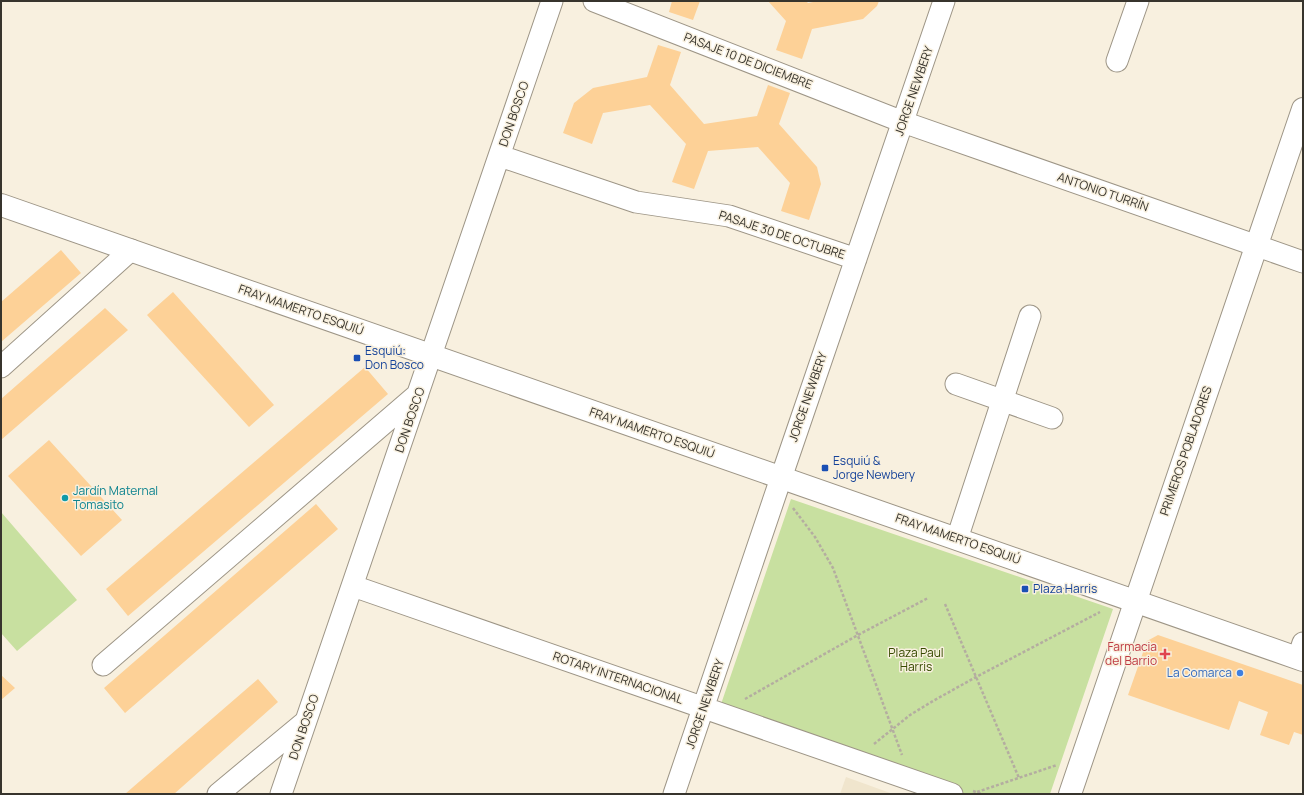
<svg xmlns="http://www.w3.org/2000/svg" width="1304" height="795" font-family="Manrope,sans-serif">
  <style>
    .built { fill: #f0e5cd }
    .green { fill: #c8e0a0 }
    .building { fill: #fdd197 }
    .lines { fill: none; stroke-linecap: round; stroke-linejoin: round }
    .street-casing { stroke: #9d9586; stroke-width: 23 }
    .secondary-casing { stroke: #9d9586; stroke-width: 24 }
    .path { stroke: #b4ada0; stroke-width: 2.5; stroke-dasharray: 3 2; stroke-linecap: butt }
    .street { stroke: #fff; stroke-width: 21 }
    .secondary { stroke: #fff; stroke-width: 22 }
    .transit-dot { fill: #1a4fb4; stroke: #f8f0df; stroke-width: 1.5 }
    .culture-dot { fill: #0f9aa8; stroke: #f8f0df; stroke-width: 1.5 }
    .health-dot { fill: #e0444e; stroke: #f8f0df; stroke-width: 1.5 }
    .shop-dot { fill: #3f7fe0; stroke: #f8f0df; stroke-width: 1.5 }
    .labels { text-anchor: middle; stroke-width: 3; stroke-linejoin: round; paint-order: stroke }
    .street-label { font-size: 12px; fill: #37342d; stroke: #f8f0df }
    .transit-label { font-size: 12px; fill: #164399; stroke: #f8f0df; text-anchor: start }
    .culture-label { font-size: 12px; fill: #0d838f; stroke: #f8f0df; text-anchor: start }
    .health-label { font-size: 12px; fill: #be3a42; stroke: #f8f0df; text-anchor: end }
    .park-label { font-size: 12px; fill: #374b00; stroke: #f8f0df }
    .shop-label { font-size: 12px; fill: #366cbe; stroke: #f8f0df; text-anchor: end }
  </style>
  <rect width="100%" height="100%" fill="#f8f0df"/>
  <!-- built -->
  <path class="built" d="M846 777 893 794H840Z"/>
  <!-- green -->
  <path class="green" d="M791 499 1113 609 1050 794H964L719 710Z
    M1 512 77 600 17 651 1 633Z"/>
  <!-- building -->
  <path class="building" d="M672 1H700L693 20 669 12Z
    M768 1H806L808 3 818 1H879L877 6 863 19 812 29 802 59 776 50 786 21Z
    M658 45 681 52 670 85 704 124 757 116 768 85 790 93 779 124 817 167 821 184 809 220 781 211 790 183 758 147 708 151 694 189 672 182 686 144 650 105 603 113 592 144 563 133 574 103 593 88 647 77Z
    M61 250 81 273 1 342V302Z
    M173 292 274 405 249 427 147 315Z
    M105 308 128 330 1 440V399Z
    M365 367 388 394 128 616 106 589Z
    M49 440 122 520 81 556 8 476Z
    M316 504 338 529 125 713 104 688Z
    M1158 635 1303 685V735L1294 732 1289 745 1260 735 1268 712 1239 701 1229 730 1128 695 1147 641Z
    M1 675 15 688 1 700Z
    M258 679 278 702 174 794H125Z"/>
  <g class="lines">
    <!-- street casing -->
    <g class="street-casing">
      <path id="street" d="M594 1 903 122 1303 262
        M1117 61 1138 1
        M500 156 636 202 729 216 856 259
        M1 367 131 250
        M956 384 1052 418
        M957 539 1030 316
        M353 586 952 794
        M1298 658 1303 643
        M103 665 418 394
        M218 794 306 721
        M281 794 552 1
        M674 794 781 478 944 1"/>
    </g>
    <!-- secondary casing -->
    <g class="secondary-casing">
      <path id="secondary" d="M1 205 1303 660
        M1070 794 1303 109"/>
    </g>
    <!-- path -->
    <path class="path" d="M793 508 815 537 833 568 902 755
      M945 604 1019 778
      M745 699 858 635 928 598
      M874 744 910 715 933 701 976 677 1100 612
      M973 791 982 794
      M977 792 1057 765"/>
    <!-- street -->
    <use href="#street" class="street"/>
    <!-- secondary -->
    <use href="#secondary" class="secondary"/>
  </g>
  <!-- markers -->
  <g class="transit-dot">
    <rect x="353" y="354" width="8" height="8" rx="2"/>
    <rect x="821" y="464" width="8" height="8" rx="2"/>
    <rect x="1021" y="585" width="8" height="8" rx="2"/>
  </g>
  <circle class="culture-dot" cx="65" cy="498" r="4"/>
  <path class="health-dot" d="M1163 648h4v4h4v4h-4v4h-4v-4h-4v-4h4z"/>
  <circle class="shop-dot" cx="1240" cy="673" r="4"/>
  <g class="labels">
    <!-- street labels -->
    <g class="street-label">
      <text transform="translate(748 61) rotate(21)" y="4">PASAJE 10 DE DICIEMBRE</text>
      <text transform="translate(914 91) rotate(-71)" y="4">JORGE NEWBERY</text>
      <text transform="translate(514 114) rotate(-71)" y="4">DON BOSCO</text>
      <text transform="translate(1103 192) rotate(19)" y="4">ANTONIO TURRÍN</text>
      <text transform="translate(782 235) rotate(18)" y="4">PASAJE 30 DE OCTUBRE</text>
      <text transform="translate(301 310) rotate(19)" y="4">FRAY MAMERTO ESQUIÚ</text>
      <text transform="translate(808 397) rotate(-71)" y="4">JORGE NEWBERY</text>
      <text transform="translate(410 420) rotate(-71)" y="4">DON BOSCO</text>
      <text transform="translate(652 433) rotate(19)" y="4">FRAY MAMERTO ESQUIÚ</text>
      <text transform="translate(1186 451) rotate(-71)" y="4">PRIMEROS POBLADORES</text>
      <text transform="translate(958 539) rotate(19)" y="4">FRAY MAMERTO ESQUIÚ</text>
      <text transform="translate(618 678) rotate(19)" y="4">ROTARY INTERNACIONAL</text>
      <text transform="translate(705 704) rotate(-71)" y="4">JORGE NEWBERY</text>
      <text transform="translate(304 727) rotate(-71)" y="4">DON BOSCO</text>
    </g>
    <!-- transit labels -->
    <g class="transit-label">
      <text x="365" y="355">Esquiú:<tspan x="365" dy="14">Don Bosco</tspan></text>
      <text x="833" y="465">Esquiú &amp;<tspan x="833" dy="14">Jorge Newbery</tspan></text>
      <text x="1033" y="593">Plaza Harris</text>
    </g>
    <!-- culture labels -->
    <g class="culture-label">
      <text x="73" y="495">Jardín Maternal<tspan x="73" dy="14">Tomasito</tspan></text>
    </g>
    <!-- health labels -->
    <g class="health-label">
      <text x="1157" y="651">Farmacia<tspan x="1157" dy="14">del Barrio</tspan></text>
    </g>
    <!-- park labels -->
    <g class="park-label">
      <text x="916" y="657">Plaza Paul<tspan x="916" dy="14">Harris</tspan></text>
    </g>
    <!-- shop labels -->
    <g class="shop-label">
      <text x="1232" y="677">La Comarca</text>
    </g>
  </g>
  <!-- border -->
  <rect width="1304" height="795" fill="none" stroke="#37342d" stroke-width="4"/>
</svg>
